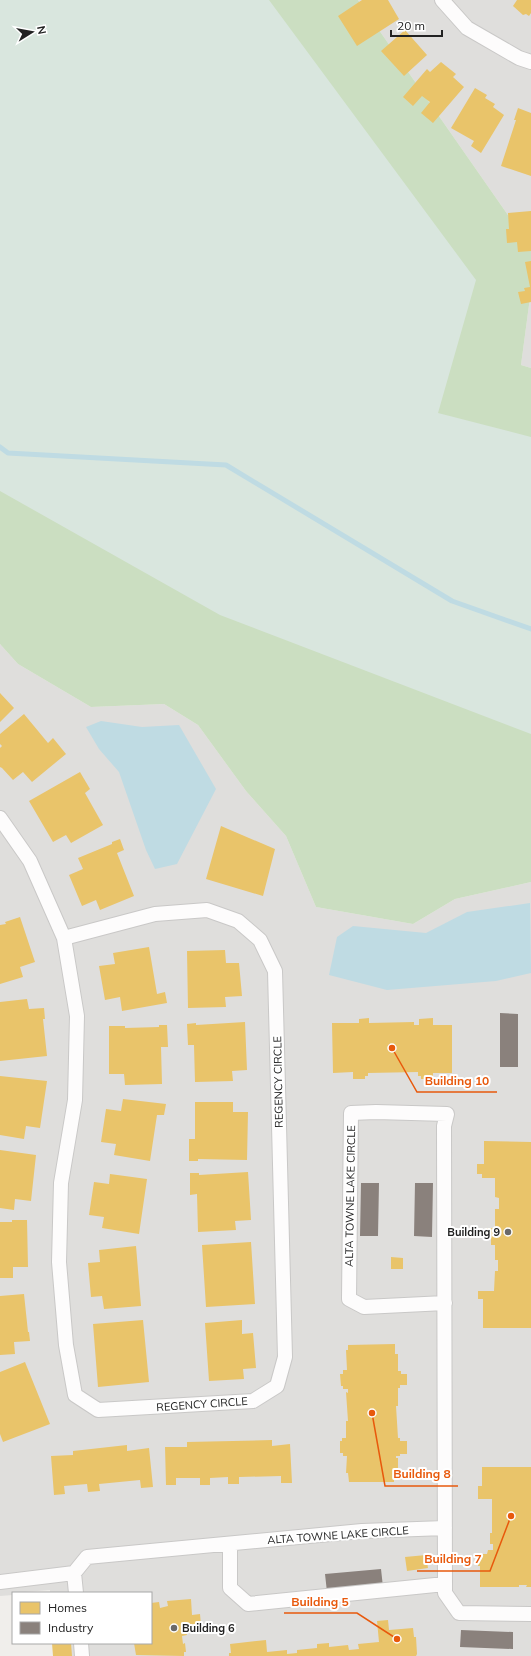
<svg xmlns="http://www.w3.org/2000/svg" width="531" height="1656" font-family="Mulish,sans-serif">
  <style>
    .residential { fill: #dfdedc }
    .forest { fill: #cbdec1 }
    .wetland { fill: #d9e6de }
    .water { fill: #bfdbe3 }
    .homes { fill: #e9c46a }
    .industry { fill: #8a817c }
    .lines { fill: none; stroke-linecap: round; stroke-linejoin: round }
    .stream { stroke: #bfdbe3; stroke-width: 5 }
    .minor-casing { stroke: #c9c8c7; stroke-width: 16 }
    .minor { stroke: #fdfcfc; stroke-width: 14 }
    .poi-dot { fill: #6a6968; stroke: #fff; stroke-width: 1.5 }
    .labels { text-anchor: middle; stroke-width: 4; stroke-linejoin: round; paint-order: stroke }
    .street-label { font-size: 11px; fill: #222; stroke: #fff }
    .poi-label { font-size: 11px; font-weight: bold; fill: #222; stroke: #fff; text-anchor: end }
    .leader { fill: none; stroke: #e8590c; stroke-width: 1.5 }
    .callout-dot { fill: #e8590c; stroke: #fff; stroke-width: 1.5 }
    .callout-label { font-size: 12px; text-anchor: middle; font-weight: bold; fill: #e8590c; stroke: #fff; stroke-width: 4; stroke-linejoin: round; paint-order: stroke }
  </style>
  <rect width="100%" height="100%" fill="#f0eeeb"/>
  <!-- residential -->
  <path class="residential" d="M358 0H531V248Z
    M531 290V368L521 365Z
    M0 644 18 664 91 707 164 704 198 725 246 791 286 836 316 907 413 924 455 899 531 882V1656H55L54 1643H151V1593H50V1590L13 1593V1595L0 1596Z"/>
  <!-- forest -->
  <path class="forest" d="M0 0H358L531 248V290L521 365 531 368V882L455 899 413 924 316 907 286 836 246 791 198 725 164 704 91 707 18 664 0 644Z"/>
  <!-- wetland -->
  <path class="wetland" d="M0 0H269L476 280 438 413 531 437V734L220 615 0 491Z"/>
  <!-- water -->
  <path class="water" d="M101 721 142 727 179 725 216 789 177 864 155 869 146 850 119 772 99 749 86 727Z
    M530 903 531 973 496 981 387 990 329 975 337 937 353 926 426 933 467 912Z"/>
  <!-- homes -->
  <path class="homes" d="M362 0H388L399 19 357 46 338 16Z
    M517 0H531V13L529 16 526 14 523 15 513 6Z
    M405 30 427 55 404 76 381 51Z
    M441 62 456 74 453 77 464 87 433 123 421 113 430 102 422 96 413 106 403 97 427 69 430 72Z
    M475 88 487 95 485 98 495 104 493 107 504 115 481 153 471 146 474 141 451 128Z
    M518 108 531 113V176L501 166 516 120H514Z
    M531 211V251L518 252 517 242 507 243 506 229H509L508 213Z
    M531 261V302L521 304 518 292 525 291 524 288 530 287 525 262Z
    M0 693 14 708 0 722Z
    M24 714 48 743 53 738 66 754 32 782 23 772 13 780 2 768 0 767V748L2 746 0 744V734Z
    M80 772 90 789 85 793 103 825 71 843 66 835 53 842 29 801Z
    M221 826 275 849 263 896 206 879Z
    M120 839 124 850 117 853 134 896 100 910 96 900 82 906 69 875 83 869 78 858 112 844V842Z
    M20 917 35 962 20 967 23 977 0 984V925L6 924 5 922Z
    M149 947 157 994 165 992 167 1003 122 1011 120 997 105 1000 99 966 115 964 113 953Z
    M225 950 226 963H239L242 996 225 997 226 1007 188 1008 187 951Z
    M27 999 29 1009 44 1008 45 1019H43L47 1056 0 1061V1002Z
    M369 1018V1023L414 1022V1025H419V1019L433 1018V1025H452V1073H433V1079H421V1076H418V1072L368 1073V1076H365V1079H353V1072L333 1073 332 1023H359V1019Z
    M245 1022 247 1070 232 1071 233 1081 195 1082 194 1045H188L187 1024 196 1023V1025Z
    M159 1025H167L168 1047H161L162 1084 125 1085 124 1074H109V1026H125V1028L159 1027Z
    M0 1076 47 1081 40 1128 26 1126 24 1139 0 1135Z
    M123 1099 166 1104 164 1115H157L150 1161 114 1155 116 1144 101 1142 106 1109 121 1111Z
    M195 1102H233V1112H248L247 1160 198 1159V1161H189V1139H195Z
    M484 1141 531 1142V1328H483V1299H478V1291H494L495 1271H498V1260H495V1245H491V1237H486V1228H495V1209H499V1198L495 1197V1178H482V1174H477V1164H484Z
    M0 1150 36 1155 31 1201 15 1199 14 1210 0 1208Z
    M248 1172 251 1220 235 1221 236 1230 198 1232 197 1194 190 1195V1173H199V1175Z
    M110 1174 147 1179 139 1234 102 1228 104 1217 89 1215 94 1182 109 1184Z
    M12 1220H27L28 1267H13V1278H0V1222H12Z
    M251 1242 255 1304 206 1307 202 1245Z
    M136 1246 141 1306 104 1309 102 1296 91 1297 88 1263 100 1262 99 1250Z
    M391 1257 403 1258V1269H391Z
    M24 1294 28 1332H29L30 1341 14 1342 15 1354 0 1355V1296Z
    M143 1320 149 1382 98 1387 93 1324Z
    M242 1320V1334L253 1333 256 1368 243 1369 244 1379 209 1381 205 1323Z
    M395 1344V1354H398V1371H401V1374H407V1385H400V1388H398V1406H396L398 1438H400V1441H407V1454H400V1456H396V1458H398V1468H394V1482H349L348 1473H346L347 1456H343V1453H340V1441H342V1438H346V1421H348L346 1392 348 1393V1389H343V1386H341L340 1374H343V1370H347L346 1350H348V1345Z
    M25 1362 50 1424 3 1442 0 1434V1372Z
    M272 1440V1446L290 1444 292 1483H281V1476L239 1477V1484H228V1477L210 1478V1485H200V1478H176V1485H166L165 1447H187V1442Z
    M127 1445V1451L149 1448 153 1487 141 1488 140 1480 99 1484 100 1491 88 1492 87 1484 64 1486 65 1494 54 1495 51 1456 73 1455V1451Z
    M482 1467H531V1587H526L527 1585H519V1587H480V1566H478V1554H487L488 1550H493V1544H490V1533H492V1499H478V1486H482Z
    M426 1555 428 1568 407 1571 405 1557Z
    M191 1599 192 1615 200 1614 201 1625 196 1626V1630L186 1631 187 1635 182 1636 183 1644 185 1643 186 1652H184V1656L136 1655 134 1643H151V1603L159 1602 160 1608 168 1606 167 1601Z
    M388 1620 389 1630 413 1628 414 1637H416L417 1654 416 1656H229V1653H231L230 1644 266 1640 267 1652 287 1650V1654L297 1653V1650L317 1648V1644L329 1643V1647L348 1645 349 1650 359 1649 358 1644 379 1642 377 1621Z
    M52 1643H71L72 1656H53Z"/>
  <!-- industry -->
  <path class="industry" d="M500 1013 518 1014V1067H500Z
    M361 1183H379L378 1236H360Z
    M415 1183H433L432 1237 414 1236Z
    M381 1569 383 1587 327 1592 325 1574Z
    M461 1630 513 1632V1649L460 1647Z"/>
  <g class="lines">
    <!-- stream -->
    <path class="stream" d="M0 447 8 453 226 465 452 601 531 629"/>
    <!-- minor casing -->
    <g class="minor-casing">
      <path id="minor" d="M442 0 467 28 519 58 531 62
        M0 818 30 861 64 938 77 1016 75 1100 61 1183 59 1262 66 1345 75 1395 98 1410 253 1401 277 1386 285 1357 275 971 260 940 238 921 207 910 155 914 64 938
        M445 1303 364 1307 349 1299 351 1113 376 1112 447 1114 444 1126 445 1593 459 1613 531 1614
        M230 1544V1588L248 1604 445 1584
        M0 1582 74 1573
        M76 1593 74 1573 87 1557 362 1531 445 1528
        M81 1643 82 1656"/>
    </g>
    <!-- minor -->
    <use href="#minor" class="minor"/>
  </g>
  <!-- markers -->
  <g class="poi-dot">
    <circle cx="508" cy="1232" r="4"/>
    <circle cx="174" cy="1628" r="4"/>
  </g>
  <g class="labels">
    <!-- street labels -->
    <g class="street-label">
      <text transform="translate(278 1082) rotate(-91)" y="4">REGENCY CIRCLE</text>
      <text transform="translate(350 1196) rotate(-89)" y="4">ALTA TOWNE LAKE CIRCLE</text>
      <text transform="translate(202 1404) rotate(-4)" y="4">REGENCY CIRCLE</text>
      <text transform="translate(338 1535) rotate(-4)" y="4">ALTA TOWNE LAKE CIRCLE</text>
    </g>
    <!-- poi labels -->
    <g class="poi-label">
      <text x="500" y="1236">Building 9</text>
      <text x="182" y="1632" text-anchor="start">Building 6</text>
    </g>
  </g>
  <!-- callouts -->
  <path class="leader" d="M392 1048L417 1092H497M372 1413L385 1486H458M511 1516L490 1571H417M397 1639L357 1613H284"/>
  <g class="callout-dot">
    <circle cx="392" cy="1048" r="4"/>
    <circle cx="372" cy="1413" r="4"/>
    <circle cx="511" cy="1516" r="4"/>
    <circle cx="397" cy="1639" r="4"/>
  </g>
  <g class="callout-label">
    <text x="457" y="1085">Building 10</text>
    <text x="422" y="1478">Building 8</text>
    <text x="453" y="1563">Building 7</text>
    <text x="320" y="1606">Building 5</text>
  </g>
  <!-- legend -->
  <rect x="12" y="1592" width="140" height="52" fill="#ffffff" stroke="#a7a7a7"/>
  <rect x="20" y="1602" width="20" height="12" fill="#e9c46a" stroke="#a7a7a7"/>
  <text x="48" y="1612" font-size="12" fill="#222222">Homes</text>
  <rect x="20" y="1622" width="20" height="12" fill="#8a817c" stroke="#a7a7a7"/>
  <text x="48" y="1632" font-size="12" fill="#222222">Industry</text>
  <!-- north arrow -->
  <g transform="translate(32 32) rotate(79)" stroke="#ffffff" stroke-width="3" paint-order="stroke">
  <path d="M0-3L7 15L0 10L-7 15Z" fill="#222222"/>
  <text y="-6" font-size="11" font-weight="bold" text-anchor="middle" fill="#222222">N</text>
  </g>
  <!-- scale -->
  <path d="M391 30v6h51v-6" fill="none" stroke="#222222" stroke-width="2"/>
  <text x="397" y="30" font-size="12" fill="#222222" stroke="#ffffff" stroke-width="3" paint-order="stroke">20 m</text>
</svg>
